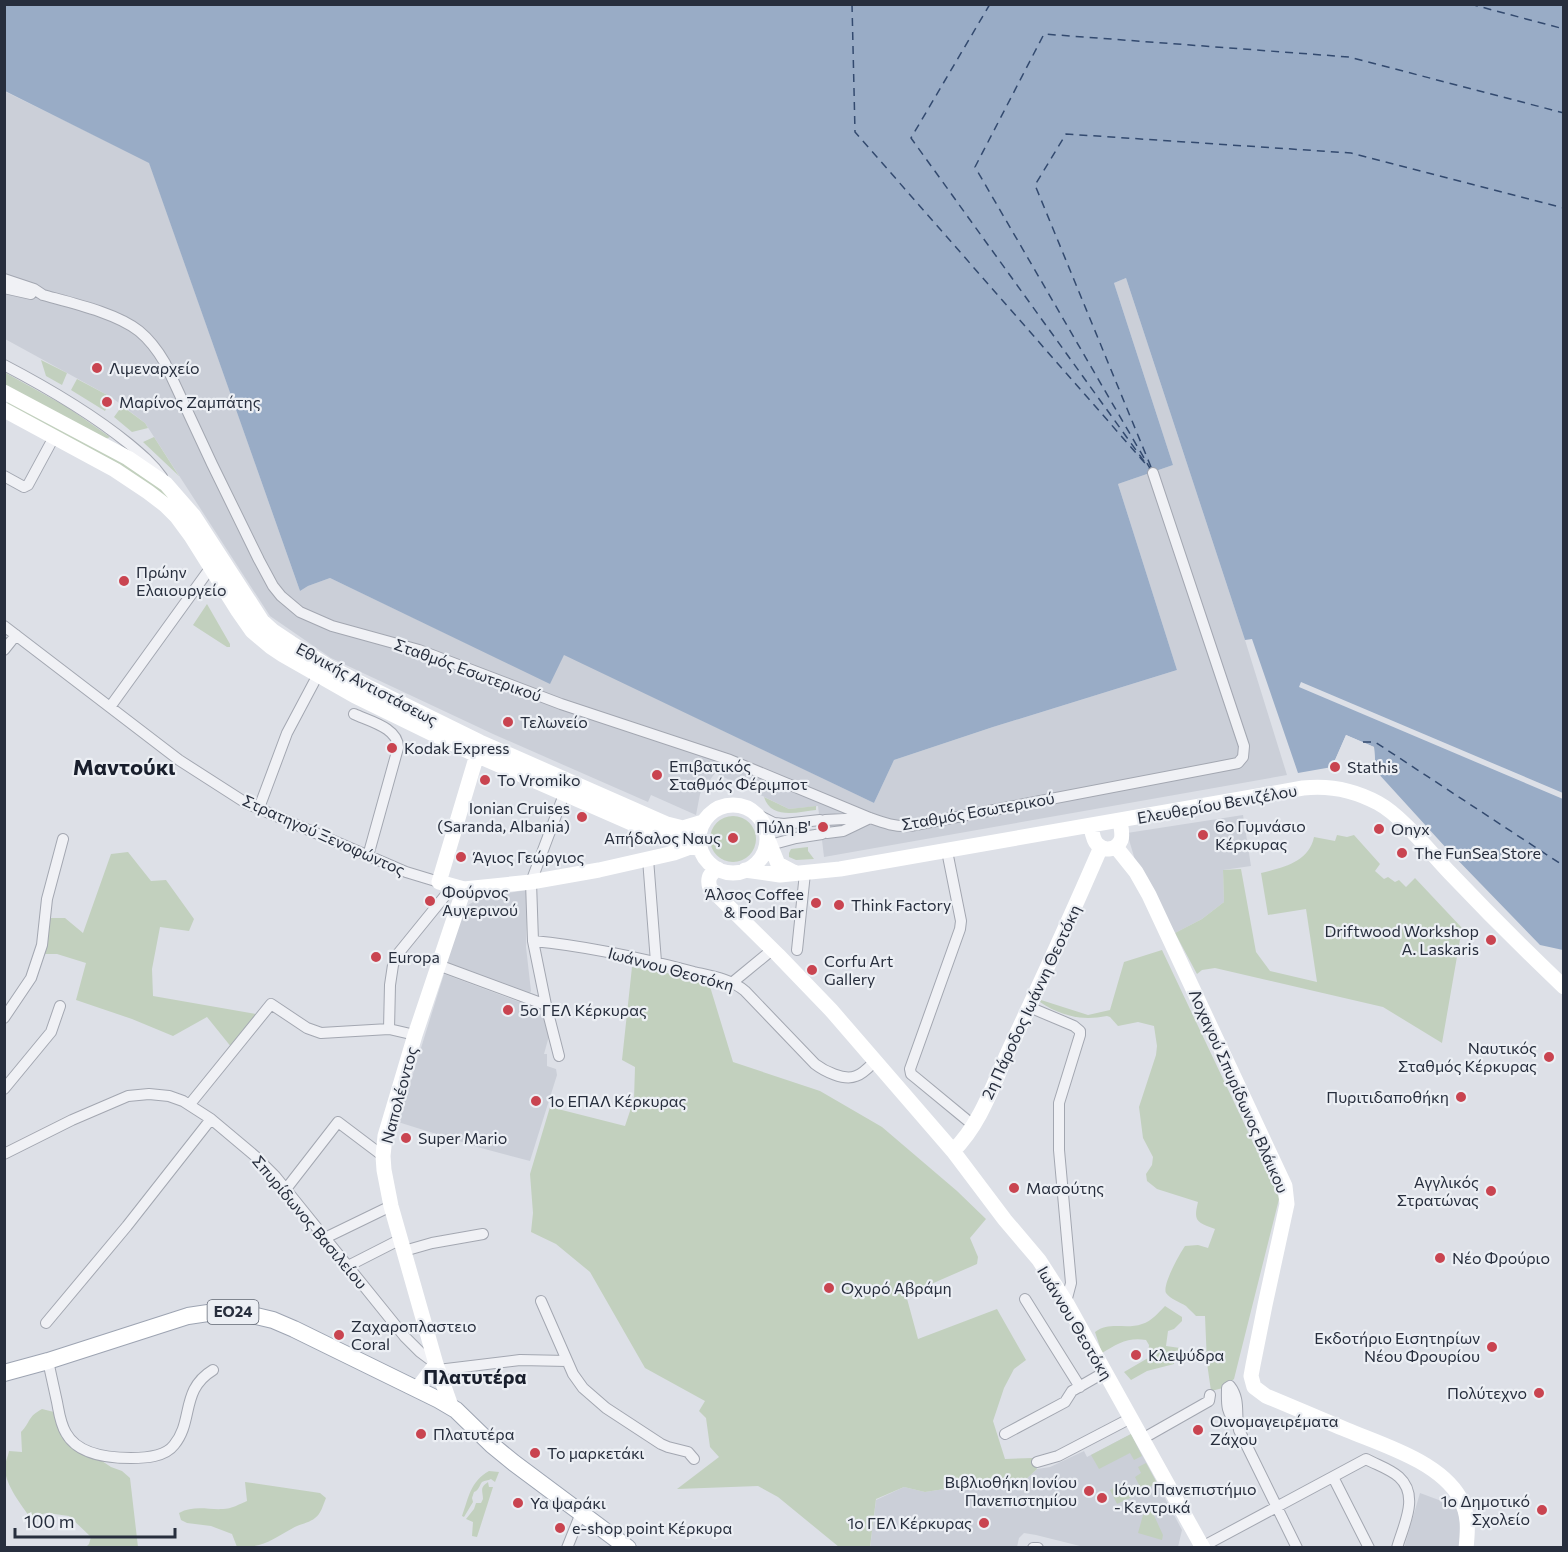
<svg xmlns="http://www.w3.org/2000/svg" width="1568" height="1552" font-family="Commissioner,sans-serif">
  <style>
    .built { fill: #cbcfd8 }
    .green { fill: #c2d0be }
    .water { fill: #99acc6 }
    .pier { fill: #dde0e7 }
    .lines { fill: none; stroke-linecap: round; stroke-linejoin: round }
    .ferry { stroke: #334a6f; stroke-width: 1.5; stroke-dasharray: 8 6; stroke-linecap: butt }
    .street-casing { stroke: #a3a7b1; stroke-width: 12 }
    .primary-casing { stroke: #9da4b2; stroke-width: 18 }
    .street { stroke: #f0f1f5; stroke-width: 10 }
    .secondary { stroke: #fff; stroke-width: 15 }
    .primary { stroke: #fff; stroke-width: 16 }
    .poi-dot { fill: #c94450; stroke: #eceff4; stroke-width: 2 }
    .labels { text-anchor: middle; stroke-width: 4.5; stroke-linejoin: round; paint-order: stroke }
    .shield { fill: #eceff4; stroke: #626874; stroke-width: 1.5 }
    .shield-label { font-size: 15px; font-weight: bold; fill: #272e3d }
    .poi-label { font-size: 16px; fill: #272e3d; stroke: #eceff4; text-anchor: start }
    .street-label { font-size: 16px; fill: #272e3d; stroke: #eceff4 }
    .quarter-label { font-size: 20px; font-weight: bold; fill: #191f2d; stroke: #eceff4 }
    .district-label { font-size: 22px; font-weight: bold; fill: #191f2d; stroke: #eceff4 }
  </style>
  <rect width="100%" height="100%" fill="#dde0e7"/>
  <!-- built -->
  <path class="built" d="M4 91 149 162 300 591 308 586 330 578 550 683 564 654 874 803 894 760 993 727 1177 670 1118 484 1173 465 1114 283 1126 278 1245 640 1287 775 824 857 818 806 789 809 715 773 700 794 696 815 651 795 648 802 493 734 331 658 270 616 145 423 111 397 5 339Z
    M1243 815 1251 866 1223 870 1224 902 1202 919 1175 933 1135 860 1127 833Z
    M527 890 526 947 531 991 530 993 444 964 465 908 468 905 482 897Z
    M444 974 536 1008 535 1013 544 1015 549 1036 544 1054H547V1066L556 1069 557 1075 530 1161 481 1148 398 1122Z
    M1131 1434 1182 1530 1178 1547H1084L1036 1535 1024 1533 1019 1538 1017 1547 870 1548 876 1500 904 1487 925 1492 1003 1480 1013 1481 1021 1484 1037 1469 1050 1467 1084 1451 1087 1457Z
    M1420 1493 1455 1506 1462 1521 1460 1547 1404 1548Z"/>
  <!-- green -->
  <path class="green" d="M41 360 67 373 62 385 46 376Z
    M4 372 67 407 110 437 106 439 5 386Z
    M77 379 111 397 105 411 71 390Z
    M7 399 119 460 163 490 191 528 8 407Z
    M122 406 145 423 148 428 132 432 114 417Z
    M154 437 179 476 143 442Z
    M207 604 230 644V647H227L193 625Z
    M764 797 789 809 816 806V810C798 812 771 820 764 797Z
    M710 839a23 23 0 1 1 46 0a23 23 0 1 1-46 0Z
    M1337 835 1347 837 1354 835 1380 864 1375 871 1384 879 1388 877 1395 882 1399 880 1406 887 1415 878 1462 928 1442 1043 1383 1007 1215 968 1202 970 1197 974 1175 933 1202 919 1224 902 1223 870 1241 869 1256 952 1270 971 1317 982 1306 909 1268 915 1261 873C1282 868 1309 862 1314 837L1335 841Z
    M808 847V851L814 859 796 860 789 857V853L791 849Z
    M128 852 151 881 166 880 194 919 189 931 160 927 152 969 153 996 256 1014 232 1048 207 1017 173 1036 132 1019 76 1000 86 963 57 954H41L49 918H65L83 933 111 854Z
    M1162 950 1278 1195 1279 1199 1234 1379 1223 1388 1211 1391 1207 1363 1205 1316H1196C1193 1313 1189 1309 1186 1306 1180 1302 1170 1299 1166 1293 1162 1285 1180 1253 1185 1246L1198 1245 1208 1248 1215 1229C1197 1222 1193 1222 1198 1202L1157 1189 1147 1181 1146 1174 1152 1165 1153 1157 1143 1138 1139 1107 1156 1055 1157 1046 1154 1026 1138 1022 1118 1026 1110 1017 1107 1016C1081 1021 1061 1016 1040 1002L1041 1000 1088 1015 1110 1010 1124 962Z
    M632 967 708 980 733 1062 820 1091 882 1127 957 1191 986 1219 970 1238 978 1257 977 1264 906 1295 918 1339 997 1309 1026 1360 1014 1369 1004 1388 993 1421 1005 1459 1033 1458 1037 1469 1021 1484 1013 1481 1003 1480 925 1492 904 1487 876 1499 870 1547H839L778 1497 758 1486 677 1489 719 1457 710 1447 706 1418 699 1411 705 1401 645 1368 590 1272 556 1244 531 1232 533 1213 530 1174 550 1107 625 1126 634 1099 635 1067 622 1060Z
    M1165 1306 1182 1317V1321L1174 1329 1168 1331 1166 1346 1180 1348 1178 1352H1175L1174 1364 1147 1371 1131 1380 1124 1372 1148 1358 1149 1345 1146 1340C1128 1337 1117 1344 1102 1353L1095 1332C1110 1321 1126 1330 1142 1324 1152 1321 1158 1313 1165 1306Z
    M42 1409 54 1412 87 1451 111 1467 122 1471 130 1478 138 1547H86L89 1544 91 1537 69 1516 47 1513 30 1517C21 1505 6 1485 5 1470 4 1464 8 1457 9 1451L22 1452 21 1432C31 1422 27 1417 42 1409Z
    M1131 1434 1142 1456 1134 1460 1130 1453 1099 1469 1091 1455Z
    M1146 1463 1157 1483 1142 1491 1135 1477 1141 1473 1138 1467Z
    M489 1471 499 1472 495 1482 491 1479C488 1481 485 1480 482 1482 479 1486 479 1490 474 1492L472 1498 473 1502 464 1517 462 1516C469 1497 470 1482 489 1471Z
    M245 1482 320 1493 326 1498C323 1505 321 1514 315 1518 309 1523 300 1524 293 1528 271 1540 263 1548 237 1547L232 1534 211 1526 187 1523 181 1520 179 1513C194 1505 208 1510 223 1509 231 1509 240 1504 247 1501Z
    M488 1482 489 1487H493L477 1537 472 1536 473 1522 466 1519 474 1509 476 1503H481L483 1499C483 1491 479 1488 488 1482Z
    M1124 1482 1132 1497 1117 1504 1110 1490Z
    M1152 1511 1163 1535 1162 1540 1138 1533 1143 1515Z"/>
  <!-- water -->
  <path class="water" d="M4 5H1563V950L1540 945 1448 850 1376 771 1374 747 1346 735 1332 767 1298 773 1252 639 1245 640 1126 278 1114 283 1173 465 1118 484 1177 670 993 727 894 760 874 803 564 655 550 684 330 578 308 586 300 591 149 163 5 91Z"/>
  <!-- pier -->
  <path class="pier" d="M1301 682 1563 793V799L1299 687Z
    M1346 735 1374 747 1376 776 1373 771 1371 749 1347 739 1334 768 1332 767Z"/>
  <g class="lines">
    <!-- ferry -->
    <path class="ferry" d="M852 4 855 132 1151 470
      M990 4 911 138 1146 464
      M1470 4 1564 29
      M1151 467 1035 185 1066 134 1351 153 1564 208
      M1151 470 975 167 1044 34 1349 57 1564 113
      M1363 742H1375L1564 866"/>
    <!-- street casing -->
    <g class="street-casing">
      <path id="street" d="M4 279 34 289 43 295C72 303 116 313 139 331 150 340 158 351 165 363L212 464 259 560 273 586 281 596 300 612 332 626 419 650 561 704 730 760 870 818C884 823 895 827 910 826L1233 764 1238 763 1243 757 1244 746 1153 473
        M4 288 31 294
        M4 365C48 388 91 413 129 444 141 454 153 464 162 477
        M4 476 24 487 28 485 54 437
        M4 626 179 760 246 803 406 872 439 882
        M4 650 16 635
        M110 707 211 567
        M354 714C369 721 399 728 398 748L368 856
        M259 808 287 733 321 669
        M756 814 774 823 784 824 820 820
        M825 820 864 818
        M827 833 843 831 870 818
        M770 845 796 838 822 834
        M947 851 961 921 960 929 910 1069 911 1074 916 1078 973 1125
        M648 859 656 962
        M533 941C588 946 641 958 694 972 711 976 731 979 745 991L815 1064C824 1071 844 1081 856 1076 863 1074 870 1066 875 1061
        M797 950 805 873
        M438 965 546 1005
        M733 982 772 950
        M1029 1007 1074 1026 1080 1031V1035L1059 1103V1150L1071 1283 1066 1302
        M4 1018 31 978 42 945 47 899 63 839
        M415 1035 389 1029 390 985 393 965 397 955 453 886
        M559 1056 546 1005 533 941 531 882 566 789
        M4 1089 51 1032 60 1006
        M190 1104 271 1004 307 1028 321 1033 389 1029
        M4 1154 72 1120 128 1096 149 1094 169 1096 183 1101 211 1119 255 1156 275 1176 405 1337 420 1352 436 1364
        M286 1189 338 1122 383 1156
        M325 1238 391 1206
        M404 1251 432 1243 483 1234
        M348 1266 401 1239
        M1025 1299 1080 1387
        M541 1301 573 1374 583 1388 606 1408 661 1444 668 1447 688 1452 694 1459
        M46 1323 127 1226 211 1119
        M48 1361C51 1375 54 1388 57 1402 59 1412 60 1423 66 1433 78 1455 108 1458 131 1458 145 1458 165 1457 174 1445 194 1421 180 1390 213 1370
        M438 1370 520 1360 567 1361
        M1237 1421C1225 1415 1227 1400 1227 1388L1230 1386C1241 1400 1235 1415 1239 1430L1297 1548
        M1005 1434 1065 1402 1072 1391 1105 1372
        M1142 1439 1209 1401 1210 1395
        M1037 1462 1058 1456 1131 1418
        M1333 1477 1369 1548
        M567 1548 581 1513
        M1033 1548H1038
        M1200 1548 1366 1459C1377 1465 1390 1469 1399 1477 1420 1496 1403 1526 1397 1548"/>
    </g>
    <!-- primary casing -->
    <g class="primary-casing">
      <path id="primary" d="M4 1373 48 1361 188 1316 208 1313 226 1312 252 1315 273 1320 294 1329 439 1400 456 1410 492 1445 514 1463 628 1548"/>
    </g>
    <!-- street -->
    <use href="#street" class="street"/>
    <!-- secondary -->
    <path class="secondary" d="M4 392 128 458 166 484 194 516 262 621 273 631 291 643 331 668 368 687 480 742 667 824 683 828 703 822
      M4 410 115 470 148 492 165 505 177 517 191 536 238 611 252 631 271 647 283 655 355 696 476 755 663 837 700 849
      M479 748 439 882 464 889 531 882 599 870 674 853 693 846
      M699 839a34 34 0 1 1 68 0a34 34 0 1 1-68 0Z
      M1091 826C1092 832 1093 840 1097 844 1104 852 1117 850 1121 840 1123 835 1121 827 1120 821
      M767 837 778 864 795 873
      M1116 847 1136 872 1149 895 1285 1186 1287 1204 1265 1305 1253 1365 1251 1376 1254 1387 1266 1396C1293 1407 1320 1419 1347 1430 1383 1445 1440 1462 1460 1498 1469 1514 1468 1530 1466 1548
      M718 869C710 873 707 879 710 888L778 955 831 1010 953 1151 1005 1220 1039 1260 1066 1302 1203 1548
      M745 870 780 875 840 869 1303 788C1329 785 1354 790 1378 803 1402 816 1430 852 1450 873 1487 912 1525 950 1564 987
      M953 1151C980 1125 993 1085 1008 1052 1040 984 1071 916 1101 847
      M417 1389 436 1364
      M451 1406 436 1364 391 1206 384 1170 383 1156 385 1136 415 1035 464 889"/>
    <!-- primary -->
    <use href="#primary" class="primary"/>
  </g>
  <!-- markers -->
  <g class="poi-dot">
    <circle cx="97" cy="368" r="6"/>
    <circle cx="107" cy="402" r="6"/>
    <circle cx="124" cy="581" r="6"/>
    <circle cx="508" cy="722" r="6"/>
    <circle cx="392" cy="748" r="6"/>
    <circle cx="1335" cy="767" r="6"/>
    <circle cx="657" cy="775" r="6"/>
    <circle cx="485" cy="780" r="6"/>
    <circle cx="582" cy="817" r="6"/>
    <circle cx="823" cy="827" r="6"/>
    <circle cx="1379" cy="829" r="6"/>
    <circle cx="1203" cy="835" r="6"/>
    <circle cx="733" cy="838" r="6"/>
    <circle cx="1402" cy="853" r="6"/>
    <circle cx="461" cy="857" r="6"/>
    <circle cx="430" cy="901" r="6"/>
    <circle cx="816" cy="903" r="6"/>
    <circle cx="839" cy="905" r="6"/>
    <circle cx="1491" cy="940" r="6"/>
    <circle cx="376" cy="957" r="6"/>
    <circle cx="812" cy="970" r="6"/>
    <circle cx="508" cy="1010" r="6"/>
    <circle cx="1549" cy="1057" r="6"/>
    <circle cx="1461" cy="1097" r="6"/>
    <circle cx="536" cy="1101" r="6"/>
    <circle cx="406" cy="1138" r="6"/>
    <circle cx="1014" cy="1188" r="6"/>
    <circle cx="1491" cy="1191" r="6"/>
    <circle cx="1440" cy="1258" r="6"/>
    <circle cx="829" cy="1288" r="6"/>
    <circle cx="339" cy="1335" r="6"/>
    <circle cx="1492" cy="1347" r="6"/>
    <circle cx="1136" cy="1355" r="6"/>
    <circle cx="1539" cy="1393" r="6"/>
    <circle cx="1198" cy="1430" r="6"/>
    <circle cx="421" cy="1434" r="6"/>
    <circle cx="535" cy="1453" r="6"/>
    <circle cx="1089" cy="1491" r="6"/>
    <circle cx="1102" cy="1498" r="6"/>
    <circle cx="518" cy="1503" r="6"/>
    <circle cx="1542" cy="1510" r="6"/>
    <circle cx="984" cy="1523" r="6"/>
    <circle cx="560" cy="1528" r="6"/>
  </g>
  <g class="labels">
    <!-- shield labels -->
    <rect class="shield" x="207.5" y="1300" width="51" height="24" rx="4.5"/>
    <g class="shield-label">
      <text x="233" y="1317">ΕΟ24</text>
    </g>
    <!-- poi labels -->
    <g class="poi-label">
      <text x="109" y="374">Λιμεναρχείο</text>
      <text x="119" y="408">Μαρίνος Ζαμπάτης</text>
      <text x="136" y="578">Πρώην<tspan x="136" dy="18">Ελαιουργείο</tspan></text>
      <text x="520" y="728">Τελωνείο</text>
      <text x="404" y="754">Kodak Express</text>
      <text x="669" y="772">Επιβατικός<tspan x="669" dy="18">Σταθμός Φέριμποτ</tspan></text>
      <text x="1347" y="773">Stathis</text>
      <text x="497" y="786">To Vromiko</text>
      <text x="570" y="814" text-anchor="end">Ionian Cruises<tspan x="570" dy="18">(Saranda, Albania)</tspan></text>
      <text x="1215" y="832">6ο Γυμνάσιο<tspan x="1215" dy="18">Κέρκυρας</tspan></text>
      <text x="811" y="833" text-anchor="end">Πύλη Β'</text>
      <text x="1391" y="835">Onyx</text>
      <text x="721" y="844" text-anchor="end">Απήδαλος Ναυς</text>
      <text x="1414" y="859">The FunSea Store</text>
      <text x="473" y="863">Άγιος Γεώργιος</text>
      <text x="442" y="898">Φούρνος<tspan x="442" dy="18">Αυγερινού</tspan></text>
      <text x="804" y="900" text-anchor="end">Άλσος Coffee<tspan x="804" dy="18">&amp; Food Bar</tspan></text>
      <text x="851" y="911">Think Factory</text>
      <text x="1479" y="937" text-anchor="end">Driftwood Workshop<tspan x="1479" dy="18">A. Laskaris</tspan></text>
      <text x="388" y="963">Europa</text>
      <text x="824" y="967">Corfu Art<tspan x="824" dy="18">Gallery</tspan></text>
      <text x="520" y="1016">5ο ΓΕΛ Κέρκυρας</text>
      <text x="1537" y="1054" text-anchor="end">Ναυτικός<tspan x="1537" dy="18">Σταθμός Κέρκυρας</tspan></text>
      <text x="1449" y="1103" text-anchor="end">Πυριτιδαποθήκη</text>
      <text x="548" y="1107">1ο ΕΠΑΛ Κέρκυρας</text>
      <text x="418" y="1144">Super Mario</text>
      <text x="1479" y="1188" text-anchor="end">Αγγλικός<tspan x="1479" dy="18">Στρατώνας</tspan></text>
      <text x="1026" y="1194">Μασούτης</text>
      <text x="1452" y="1264">Νέο Φρούριο</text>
      <text x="841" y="1294">Οχυρό Αβράμη</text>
      <text x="351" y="1332">Ζαχαροπλαστειο<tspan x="351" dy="18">Coral</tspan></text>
      <text x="1480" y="1344" text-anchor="end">Εκδοτήριο Εισητηρίων<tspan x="1480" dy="18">Νέου Φρουρίου</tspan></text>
      <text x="1148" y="1361">Κλεψύδρα</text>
      <text x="1527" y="1399" text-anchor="end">Πολύτεχνο</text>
      <text x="1210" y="1427">Οινομαγειρέματα<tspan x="1210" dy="18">Ζάχου</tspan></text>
      <text x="433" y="1440">Πλατυτέρα</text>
      <text x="547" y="1459">Το μαρκετάκι</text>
      <text x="1077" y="1488" text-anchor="end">Βιβλιοθήκη Ιονίου<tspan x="1077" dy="18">Πανεπιστημίου</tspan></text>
      <text x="1114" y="1495">Ιόνιο Πανεπιστήμιο<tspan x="1114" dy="18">- Κεντρικά</tspan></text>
      <text x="1530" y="1507" text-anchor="end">1ο Δημοτικό<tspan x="1530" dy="18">Σχολείο</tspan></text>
      <text x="530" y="1509">Υα ψαράκι</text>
      <text x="972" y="1529" text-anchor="end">1ο ΓΕΛ Κέρκυρας</text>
      <text x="572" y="1534">e-shop point Κέρκυρα</text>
    </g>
    <!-- street labels -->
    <g class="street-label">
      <text transform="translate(468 670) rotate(20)" y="6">Σταθμός Εσωτερικού</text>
      <text transform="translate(367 684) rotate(28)" y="6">Εθνικής Αντιστάσεως</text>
      <text transform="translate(1217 804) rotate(-10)" y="6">Ελευθερίου Βενιζέλου</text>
      <text transform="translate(978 811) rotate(-10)" y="6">Σταθμός Εσωτερικού</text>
      <text transform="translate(324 835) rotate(24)" y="6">Στρατηγού Ξενοφώντος</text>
      <text transform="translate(671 969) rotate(15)" y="6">Ιωάννου Θεοτόκη</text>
      <text transform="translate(1031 1002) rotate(-65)" y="6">2η Πάροδος Ιωάννη Θεοτόκη</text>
      <text transform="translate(1239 1091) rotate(66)" y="6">Λοχαγού Σπυρίδωνος Βλάικου</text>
      <text transform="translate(399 1095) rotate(-75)" y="6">Ναπολέοντος</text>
      <text transform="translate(310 1222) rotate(50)" y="6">Σπυρίδωνος Βασιλείου</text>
      <text transform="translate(1075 1323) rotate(59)" y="6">Ιωάννου Θεοτόκη</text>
    </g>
    <!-- quarter labels -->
    <g class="quarter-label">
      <text x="475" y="1384">Πλατυτέρα</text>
    </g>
    <!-- district labels -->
    <g class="district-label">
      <text x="124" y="775">Μαντούκι</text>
    </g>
  </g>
  <!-- border -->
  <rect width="1568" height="1552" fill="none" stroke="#272e3d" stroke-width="12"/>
  <!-- scale -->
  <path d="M15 1528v9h160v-9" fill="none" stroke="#272e3d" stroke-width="3"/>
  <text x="24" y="1528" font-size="18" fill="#272e3d" stroke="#eceff4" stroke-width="4.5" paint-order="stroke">100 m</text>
</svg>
